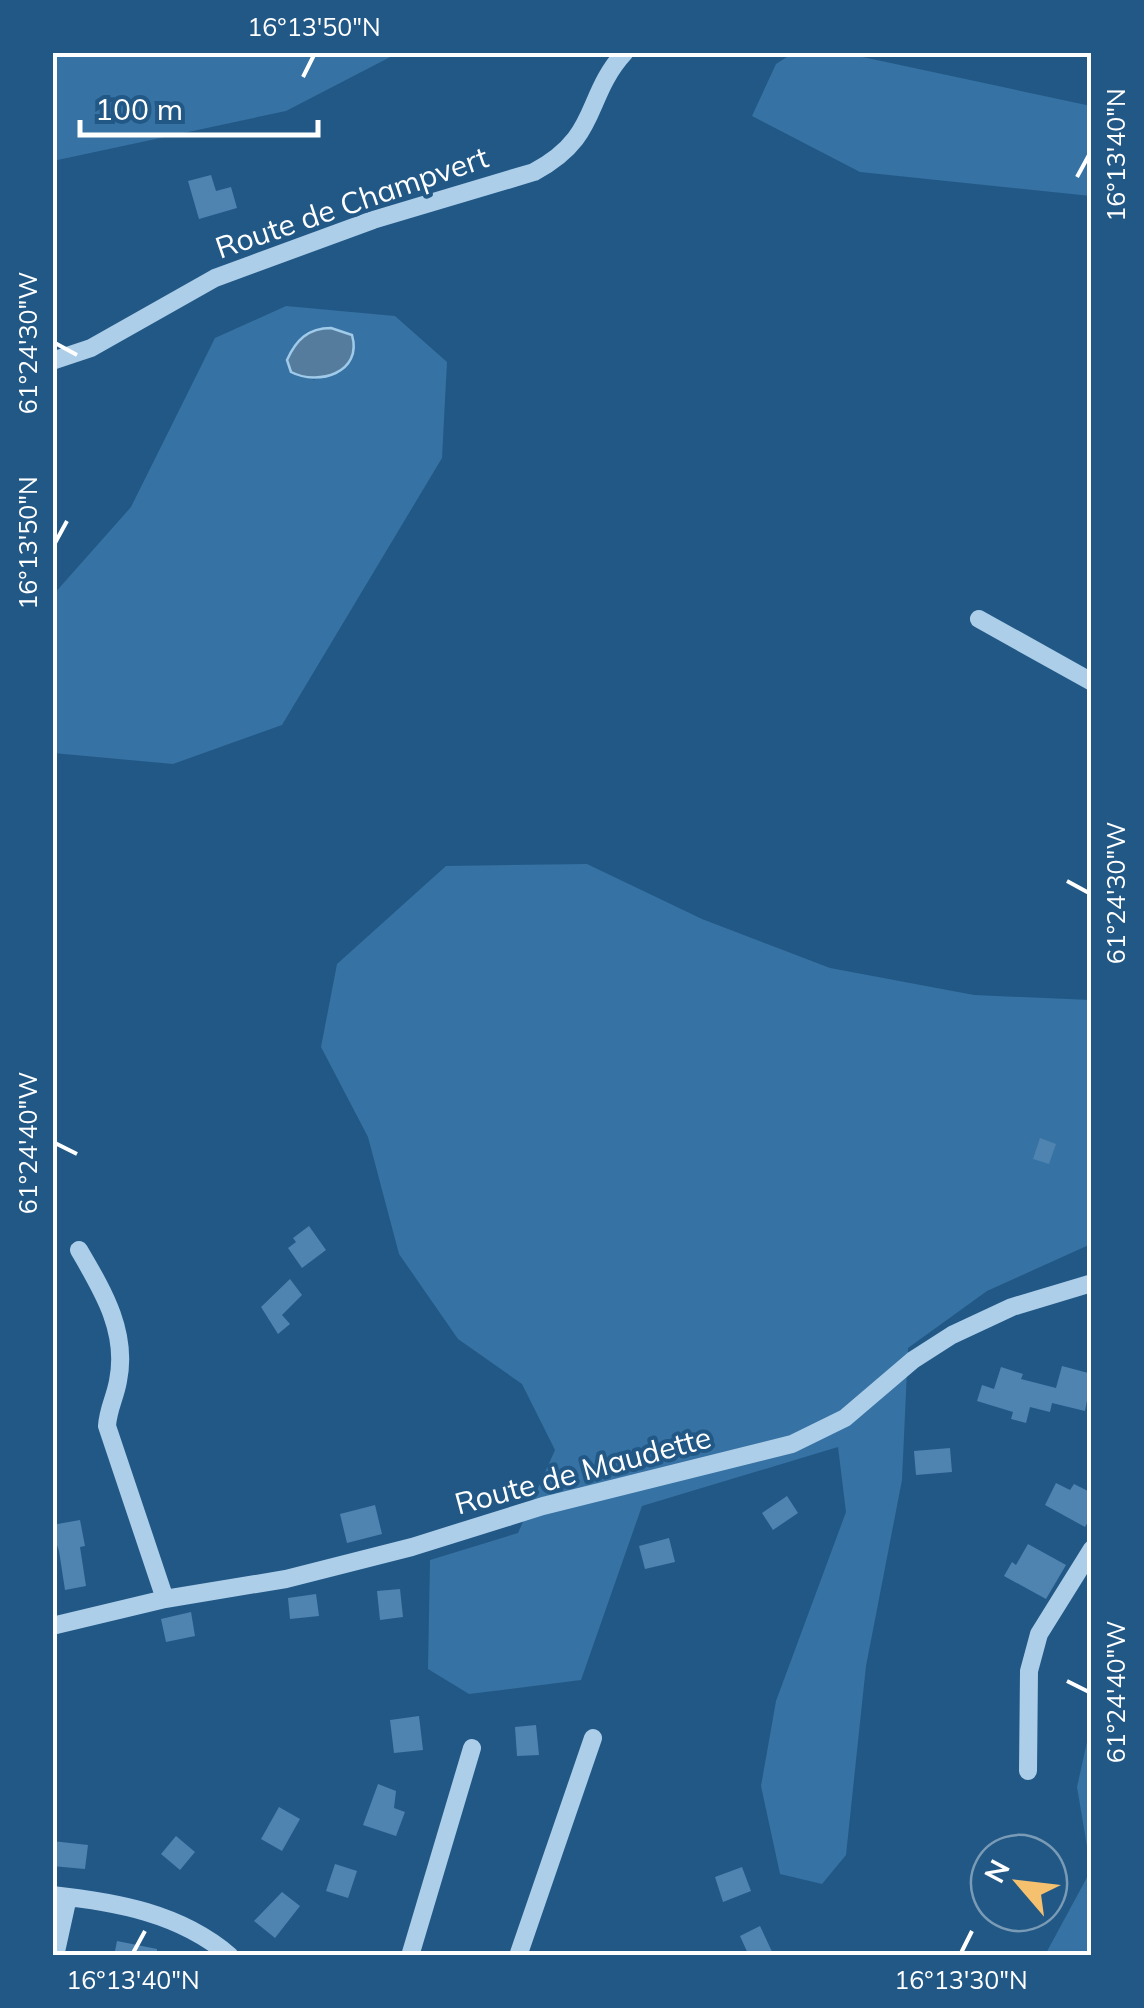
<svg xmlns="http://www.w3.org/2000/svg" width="1144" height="2008" font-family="Mulish,sans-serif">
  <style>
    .green { fill: #3672a3; fill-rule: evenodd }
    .water { fill: #557c9c; stroke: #a0caea; stroke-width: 2.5 }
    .building { fill: #4f84b1 }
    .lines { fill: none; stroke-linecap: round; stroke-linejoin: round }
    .minor { stroke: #accee9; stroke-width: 18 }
    .ticks { fill: none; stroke: #fff; stroke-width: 4 }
    .labels { text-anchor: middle; stroke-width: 8; stroke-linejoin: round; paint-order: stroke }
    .street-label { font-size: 30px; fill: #fff; stroke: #225886 }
    .neatline { fill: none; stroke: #fff; stroke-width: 4 }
    .ticks-label { font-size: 25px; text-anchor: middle; fill: #fff }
  </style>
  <rect width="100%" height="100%" fill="#225886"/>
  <!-- green -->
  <path class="green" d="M52 53 53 52 398 53 286 111 53 161Z
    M793 53H844L1091 106V196L860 172 752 116 776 64Z
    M286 306 395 316 447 362 442 458 282 725 173 764 53 753V595L131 507 215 338ZM322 328H331L354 350 342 370 313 380 301 339 307 332Z
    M587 864 702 919 830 968 974 995 1091 1000V1244L987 1291 908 1348 902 1480 866 1666 846 1855 822 1884 780 1874 761 1786 776 1701 846 1512 838 1447 642 1506 581 1680 469 1694 428 1669 430 1560 518 1533 555 1450 522 1384 458 1339 399 1254 368 1137 321 1047 337 964 446 866Z
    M1091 1724V1955H1045L1091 1870 1077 1787Z"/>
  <!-- water -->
  <path class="water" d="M331 328 352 335C363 373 318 386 291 372L287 360C296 340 308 328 331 328Z"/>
  <!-- building -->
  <path class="building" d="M211 175 216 191 231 187 237 208 199 219 188 181Z
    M1040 1138 1056 1144 1049 1164 1033 1159Z
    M309 1226 326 1250 302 1268 288 1248 296 1242 293 1238Z
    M290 1279 302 1295 282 1315 290 1324 278 1334 261 1307Z
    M1062 1366 1092 1374 1085 1411 1052 1403 1050 1412 1030 1407 1026 1423 1011 1419 1013 1412 977 1401 982 1385 994 1389 1001 1367 1023 1374 1021 1379 1056 1388Z
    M950 1448 952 1472 916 1475 914 1451Z
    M1056 1483 1070 1490 1074 1484 1092 1493V1515L1085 1527 1045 1505Z
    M787 1496 798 1513 773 1530 762 1513Z
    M375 1505 382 1534 347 1543 340 1514Z
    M80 1520 85 1546 80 1547 86 1586 65 1590 59 1551 57 1545 52 1546V1525Z
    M669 1538 675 1562 645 1569 639 1546Z
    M1028 1544 1066 1565 1046 1599 1004 1576 1012 1562 1016 1565Z
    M400 1589 403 1617 380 1620 377 1591Z
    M316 1594 319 1616 290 1619 288 1598Z
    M191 1612 195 1636 166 1642 161 1619Z
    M419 1716 423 1750 394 1753 390 1720Z
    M536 1725 539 1755 517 1756 515 1727Z
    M378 1784 396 1791 394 1808 405 1812 396 1836 363 1825Z
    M279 1807 300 1819 282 1851 261 1839Z
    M176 1836 195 1852 180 1870 161 1854Z
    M52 1841 88 1845 85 1869 52 1866Z
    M335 1864 357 1871 348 1898 326 1891Z
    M742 1867 751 1891 723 1902 715 1877Z
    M282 1892 300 1906 275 1938 254 1921Z
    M760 1926 774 1956H749L740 1936Z
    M117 1941 157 1949V1956H114Z"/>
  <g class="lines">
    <!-- minor -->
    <path class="minor" d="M52 361 91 348 215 278 373 220 534 172C601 136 583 98 625 52
      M979 619 1092 682
      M79 1250C103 1291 128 1332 118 1381 115 1398 108 1409 107 1426L165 1599
      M52 1626 165 1599 286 1579 412 1547 543 1506 792 1444 845 1418 913 1360 952 1335 1012 1307 1092 1283
      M1028 1771 1029 1671 1039 1634 1092 1549
      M52 1895C116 1902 180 1913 230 1956
      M55 1956 68 1897
      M410 1956 472 1748
      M518 1956 593 1738"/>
  </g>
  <!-- ticks -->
  <path class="ticks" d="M303 77 314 55M1077 177 1089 155M55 343 77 355M55 543 67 521M1067 881 1089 893M55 1143 77 1154M1067 1681 1089 1692M133 1953 145 1931M961 1953 972 1931"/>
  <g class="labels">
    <!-- street labels -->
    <g class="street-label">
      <text transform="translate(352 203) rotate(-19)" y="10">Route de Champvert</text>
      <text transform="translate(583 1471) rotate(-15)" y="10">Route de Maudette</text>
    </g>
  </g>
  <!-- border -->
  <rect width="1144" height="2008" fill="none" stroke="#225886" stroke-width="110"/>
  <!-- north arrow -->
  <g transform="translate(1019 1883) rotate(298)"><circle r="48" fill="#225886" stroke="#7a9bb6" stroke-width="2.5"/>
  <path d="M0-8L18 38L0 25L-18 38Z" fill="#f5c16e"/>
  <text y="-15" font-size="28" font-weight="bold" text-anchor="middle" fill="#ffffff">N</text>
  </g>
  <!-- scale -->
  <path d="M80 120v15h238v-15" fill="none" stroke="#ffffff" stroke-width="5"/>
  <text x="95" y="120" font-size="30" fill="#ffffff" stroke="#225886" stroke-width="8" paint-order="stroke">100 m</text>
  <rect x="55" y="55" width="1034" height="1898" class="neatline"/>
  <g class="ticks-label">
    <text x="314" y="36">16°13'50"N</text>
    <text transform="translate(1116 155) rotate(-90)" y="9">16°13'40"N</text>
    <text transform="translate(28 343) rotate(-90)" y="9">61°24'30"W</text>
    <text transform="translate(28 543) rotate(-90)" y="9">16°13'50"N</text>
    <text transform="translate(1116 893) rotate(-90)" y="9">61°24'30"W</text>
    <text transform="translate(28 1143) rotate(-90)" y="9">61°24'40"W</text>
    <text transform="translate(1116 1692) rotate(-90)" y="9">61°24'40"W</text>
    <text x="133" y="1989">16°13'40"N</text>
    <text x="961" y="1989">16°13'30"N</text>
  </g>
</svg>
